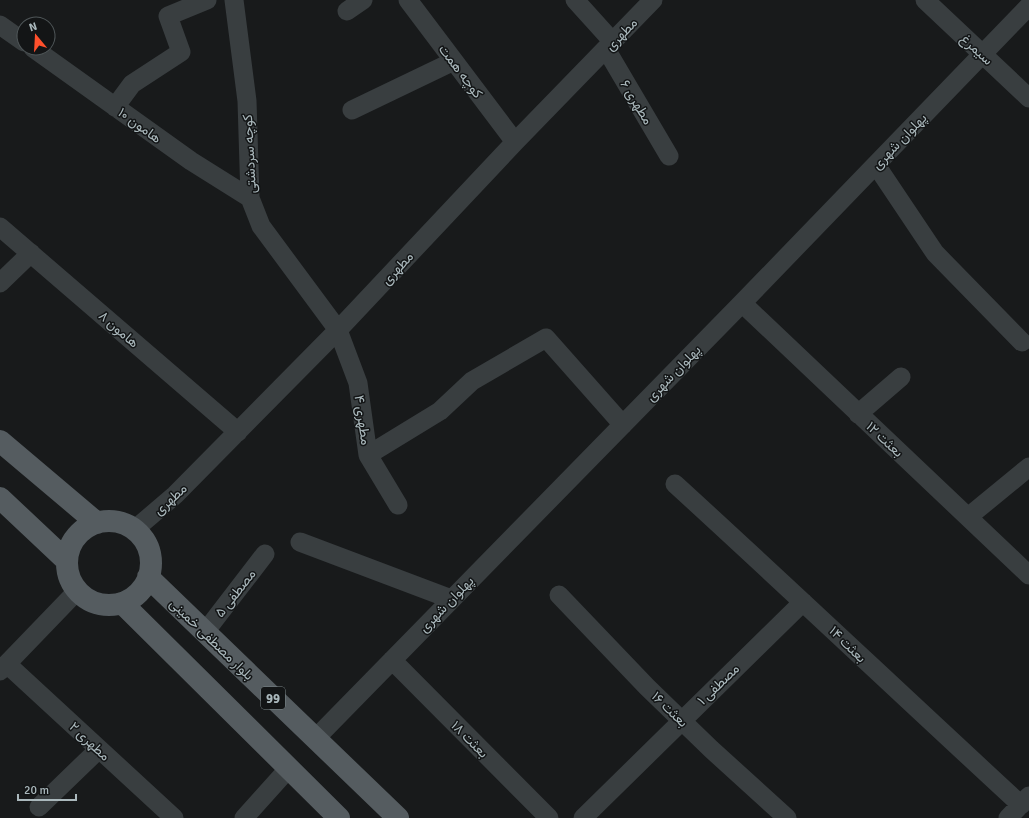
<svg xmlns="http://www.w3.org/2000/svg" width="1029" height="818" font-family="Signika,Vazirmatn,sans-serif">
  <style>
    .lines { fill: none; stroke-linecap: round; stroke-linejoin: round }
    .minor { stroke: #393e40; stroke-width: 19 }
    .major { stroke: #555c60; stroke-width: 22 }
    .labels { text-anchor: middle; stroke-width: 3; stroke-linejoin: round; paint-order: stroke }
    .shield { fill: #131516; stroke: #7d878a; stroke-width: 1 }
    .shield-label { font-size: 13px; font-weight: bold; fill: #aab8bc }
    .street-label { font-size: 14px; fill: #aab8bc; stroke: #131516 }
  </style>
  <rect width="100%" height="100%" fill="#181a1b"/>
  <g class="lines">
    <!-- minor -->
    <path class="minor" d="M234 0 247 101 250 198 261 226 338 330 358 383 368 455 398 505
      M408 0 515 142
      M575 0 613 42
      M925 0 1029 98
      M347 11 363 0
      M0 25 24 42
      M33 48 191 161 250 198
      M606 49 669 156
      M115 107 132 84 181 52 168 16 207 0
      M352 110 454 61
      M876 165 935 253 1022 342
      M0 227 238 432
      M0 283 31 253
      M742 303 1029 575
      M858 414 901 377
      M368 455 440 411 472 381 546 338 623 425
      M675 484C791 590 905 698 1021 805
      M968 517 1029 467
      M134 530 175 495 338 330 515 142 653 0
      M300 542 451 599
      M559 595 647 687 711 749 787 818
      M205 632 265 554
      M392 660 549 818
      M7 664 174 818
      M0 671 77 591
      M315 739 742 303 1029 6
      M39 807 99 749
      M244 818 289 768
      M583 818 803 602
      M1008 818 1029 796"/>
    <!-- major -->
    <path class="major" d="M0 441 97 523
      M0 498 67 561
      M67 563a42 42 0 1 1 84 0a42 42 0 1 1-84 0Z
      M148 577 398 818
      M122 603 339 818"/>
  </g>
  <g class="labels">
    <!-- shield labels -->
    <rect class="shield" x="261" y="687" width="24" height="22" rx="3"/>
    <g class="shield-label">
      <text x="273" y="703">99</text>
    </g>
    <!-- street labels -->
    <g class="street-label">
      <text transform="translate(621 34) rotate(-46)" y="5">مطهری</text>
      <text transform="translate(977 49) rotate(43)" y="5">سیمرغ</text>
      <text transform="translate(461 71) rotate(53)" y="5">کوچه همت</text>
      <text transform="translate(637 102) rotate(59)" y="5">مطهری ۶</text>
      <text transform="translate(140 125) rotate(36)" y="5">هامون ۱۰</text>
      <text transform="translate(899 141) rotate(-46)" y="5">پهلوان شهری</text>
      <text transform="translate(249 154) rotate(-93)" y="5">کوچه سردشتی</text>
      <text transform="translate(397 268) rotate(-47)" y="5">مطهری</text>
      <text transform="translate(119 329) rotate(41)" y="5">هامون ۸</text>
      <text transform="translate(673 373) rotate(-46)" y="5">پهلوان شهری</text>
      <text transform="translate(363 420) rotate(82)" y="5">مطهری ۴</text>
      <text transform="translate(885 439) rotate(43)" y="5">بعثت ۱۲</text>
      <text transform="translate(170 499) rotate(-42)" y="5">مطهری</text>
      <text transform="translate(235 593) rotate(-52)" y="5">مصطفی ۵</text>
      <text transform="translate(446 604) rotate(-46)" y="5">پهلوان شهری</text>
      <text transform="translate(212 639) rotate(44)" y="5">بلوار مصطفی خمینی</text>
      <text transform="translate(848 644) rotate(44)" y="5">بعثت ۱۴</text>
      <text transform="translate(718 684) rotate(-44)" y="5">مصطفی ۱</text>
      <text transform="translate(670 709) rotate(44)" y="5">بعثت ۱۶</text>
      <text transform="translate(470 739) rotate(45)" y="5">بعثت ۱۸</text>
      <text transform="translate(90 741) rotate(43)" y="5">مطهری ۲</text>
    </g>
  </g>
  <!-- north arrow -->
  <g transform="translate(36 36) rotate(342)"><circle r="19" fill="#131516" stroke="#4f5658"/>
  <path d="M0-3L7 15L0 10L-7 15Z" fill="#ff502c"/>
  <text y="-6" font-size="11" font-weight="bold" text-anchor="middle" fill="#aab8bc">N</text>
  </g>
  <!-- scale -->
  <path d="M18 794v6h58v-6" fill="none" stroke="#aab8bc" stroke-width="2"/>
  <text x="24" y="794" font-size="12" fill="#aab8bc" stroke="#131516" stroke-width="3" paint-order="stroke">20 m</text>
</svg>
